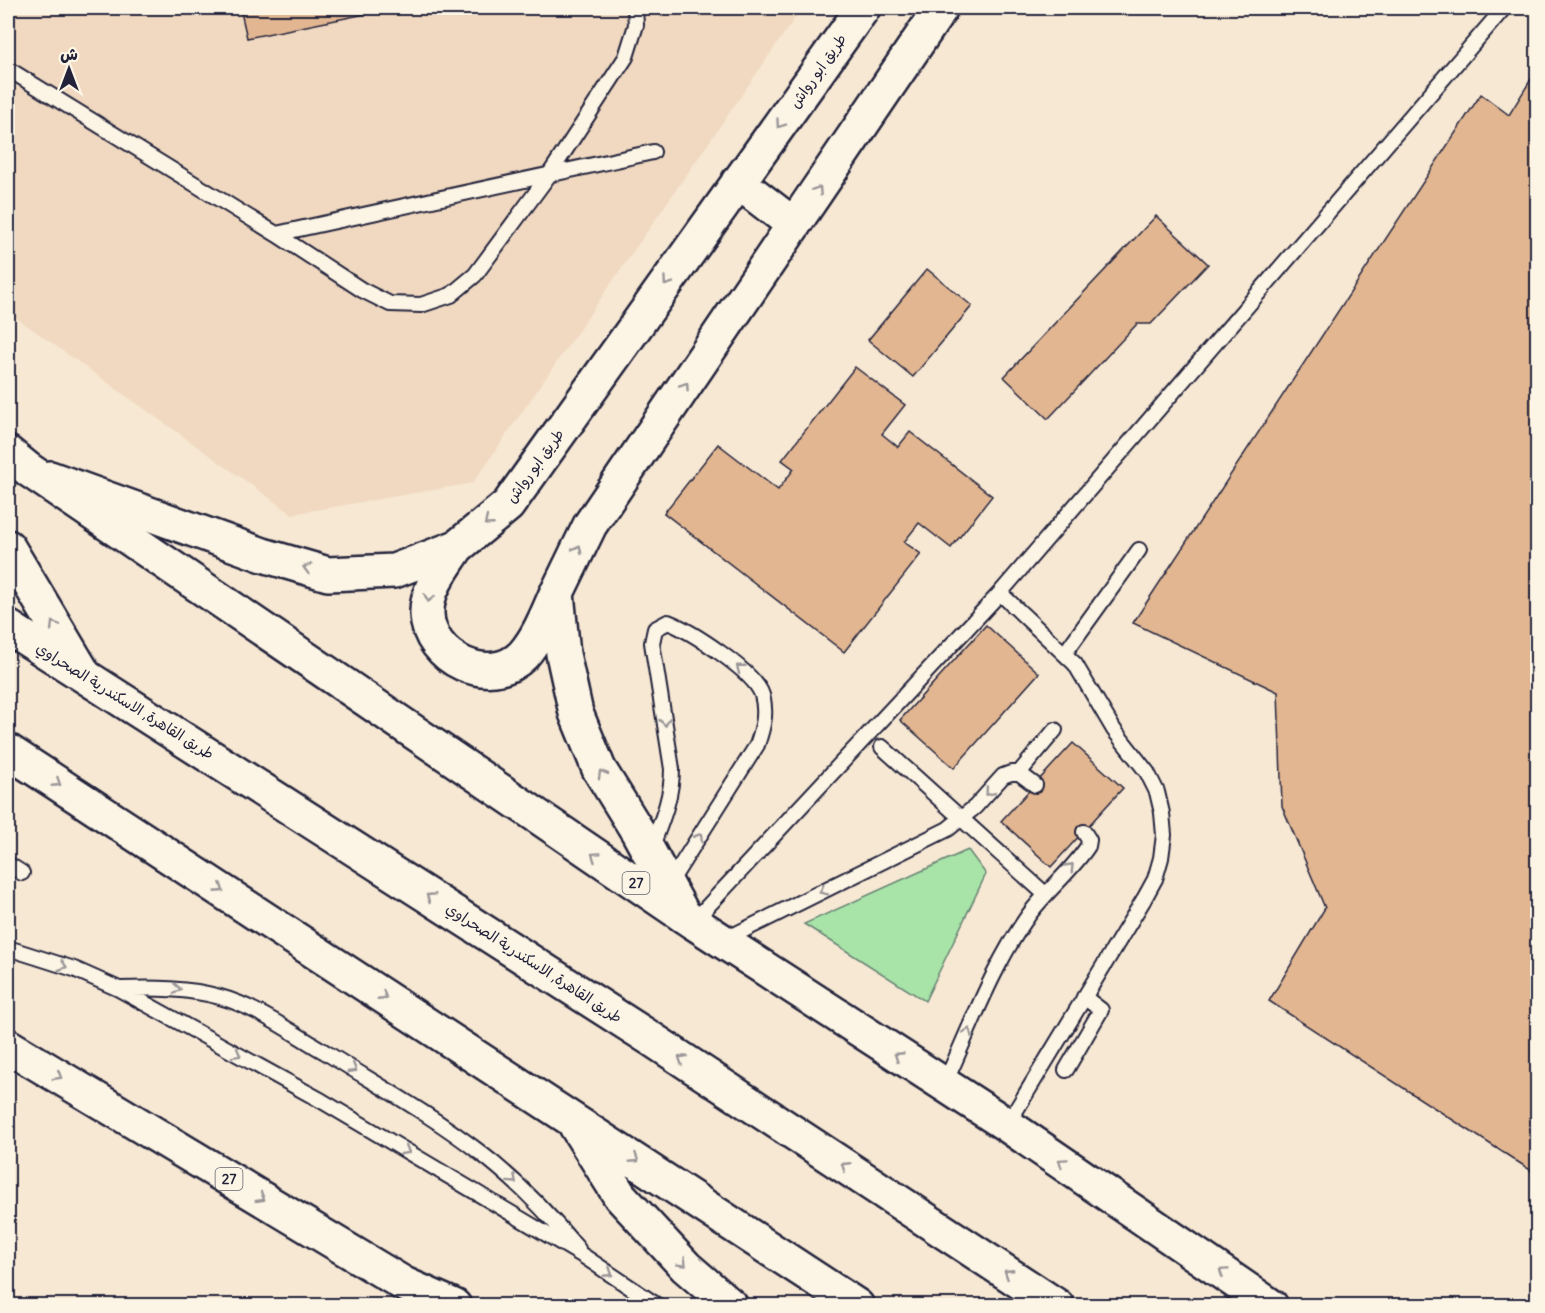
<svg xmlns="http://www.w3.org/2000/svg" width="1545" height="1313" font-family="Delius,'Playpen Sans Arabic',sans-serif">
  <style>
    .built { fill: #f0d9c0 }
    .green { fill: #a8e3a8; stroke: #658272; stroke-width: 1.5 }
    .building { fill: #e1b691; stroke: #22223b; stroke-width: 1.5 }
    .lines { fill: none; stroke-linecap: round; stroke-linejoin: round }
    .service-casing { stroke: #22223b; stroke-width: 18 }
    .secondary-casing { stroke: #22223b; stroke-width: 38 }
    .primary-casing { stroke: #22223b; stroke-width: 38 }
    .motorway-casing { stroke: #22223b; stroke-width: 38 }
    .service { stroke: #fcf5e5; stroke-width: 14 }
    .secondary { stroke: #fcf5e5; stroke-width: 33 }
    .primary { stroke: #fcf5e5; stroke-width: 33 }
    .motorway { stroke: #fcf5e5; stroke-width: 33 }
    .oneway { stroke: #9a9698 }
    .labels { text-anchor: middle; stroke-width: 4.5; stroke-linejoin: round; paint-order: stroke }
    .shield { fill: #fcf5e5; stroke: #63616e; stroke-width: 1.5 }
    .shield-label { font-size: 14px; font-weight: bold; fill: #22223b }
    .street-label { font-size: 15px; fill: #22223b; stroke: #fcf5e5 }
  </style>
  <rect width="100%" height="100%" fill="#f7e8d4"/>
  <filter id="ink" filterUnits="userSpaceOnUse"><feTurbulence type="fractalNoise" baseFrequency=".0167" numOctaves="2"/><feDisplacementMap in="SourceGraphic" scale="12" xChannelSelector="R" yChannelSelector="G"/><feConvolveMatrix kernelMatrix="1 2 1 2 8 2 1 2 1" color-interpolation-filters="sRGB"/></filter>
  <g filter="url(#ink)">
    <!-- built -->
    <path class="built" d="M8 8H802L473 483 292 514 8 312Z"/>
    <!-- green -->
    <path class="green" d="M968 850 986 874 925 1001 804 924Z"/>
    <!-- building -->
    <path class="building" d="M240 8H395L247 38Z
      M1538 68V1175L1269 1001 1325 908 1282 806 1278 692 1133 623 1481 94 1509 115Z
      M1156 216 1208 264 1151 324H1137L1048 419 1004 377Z
      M927 269 972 306 913 377 868 340Z
      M855 367 905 405 882 434 898 447 910 432 992 496 951 548 919 523 904 542 921 554 844 652 664 513 718 444 778 490 794 469 782 460Z
      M986 625 1039 673 954 768 900 720Z
      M1073 743 1123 788 1051 867 1001 821Z"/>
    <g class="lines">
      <!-- service casing -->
      <g class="service-casing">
        <path id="service" d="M8 69 276 234 362 290 390 304 421 305 451 295 475 275 549 175 626 57 636 25 635 8
          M276 234 653 152
          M1000 593 1075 664 1114 730 1147 772 1157 792 1162 813 1164 835 1161 858 1155 879 1144 899 1007 1125
          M1065 653 1139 550
          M882 747 1045 894
          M1019 773 1055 730
          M651 849C661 822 672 798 672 769L652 643 655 629 668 622C691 631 755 672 762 695 767 713 763 728 757 745L669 884
          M8 864 22 873
          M693 922 1000 593 1504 8
          M724 940 948 829 975 807 1003 776 1011 773H1019L1035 785
          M8 948 74 969 119 989 322 1101 585 1257 658 1306
          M121 989C154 988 188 988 220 997 257 1007 292 1033 325 1052 376 1084 430 1114 478 1151 515 1179 548 1213 578 1249
          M1066 1070 1101 1010 1084 997
          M944 1085C970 1029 992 967 1028 916 1046 891 1071 872 1088 846L1089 840 1084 832"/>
      </g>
      <!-- secondary casing -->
      <g class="secondary-casing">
        <path id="secondary" d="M738 182 794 225
          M50 478 263 555 328 574 394 571 457 547 508 505 863 8
          M457 547C444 568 426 588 427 614 428 658 490 689 523 655 538 638 547 615 556 594
          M684 916 638 832 599 769 576 713 563 654 557 593 590 525 941 8"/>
      </g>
      <!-- primary casing -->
      <g class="primary-casing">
        <path id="primary" d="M8 453 29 470 693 922 1007 1125 1271 1306
          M8 1046 404 1284 454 1306"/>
      </g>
      <!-- motorway casing -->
      <g class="motorway-casing">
        <path id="motorway" d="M8 547 82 671
          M8 627 653 1040 1057 1306
          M8 751 857 1306
          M576 1126 620 1196 686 1267 731 1306"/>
      </g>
      <!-- service -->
      <use href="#service" class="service"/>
      <!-- secondary -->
      <use href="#secondary" class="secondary"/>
      <!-- primary -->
      <use href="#primary" class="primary"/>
      <!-- motorway -->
      <use href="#motorway" class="motorway"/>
    </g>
    <!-- one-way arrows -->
    <defs><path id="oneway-chevron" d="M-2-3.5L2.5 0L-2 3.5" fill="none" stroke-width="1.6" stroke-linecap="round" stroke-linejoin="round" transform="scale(1.5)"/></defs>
    <g class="oneway">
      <use href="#oneway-chevron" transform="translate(780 124) rotate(125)"/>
      <use href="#oneway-chevron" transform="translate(818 190) rotate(-56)"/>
      <use href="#oneway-chevron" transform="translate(667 282) rotate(125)"/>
      <use href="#oneway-chevron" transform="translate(685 386) rotate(-56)"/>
      <use href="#oneway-chevron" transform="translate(488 522) rotate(141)"/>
      <use href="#oneway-chevron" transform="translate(578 549) rotate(-64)"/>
      <use href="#oneway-chevron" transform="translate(307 568) rotate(-164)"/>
      <use href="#oneway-chevron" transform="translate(429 598) rotate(100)"/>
      <use href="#oneway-chevron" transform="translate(54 625) rotate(-121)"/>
      <use href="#oneway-chevron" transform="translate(740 668) rotate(-142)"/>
      <use href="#oneway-chevron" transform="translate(665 722) rotate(81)"/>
      <use href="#oneway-chevron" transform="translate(602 774) rotate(-120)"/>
      <use href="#oneway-chevron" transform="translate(57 783) rotate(33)"/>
      <use href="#oneway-chevron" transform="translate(989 792) rotate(130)"/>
      <use href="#oneway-chevron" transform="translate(699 837) rotate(-58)"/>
      <use href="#oneway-chevron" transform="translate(595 856) rotate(-146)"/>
      <use href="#oneway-chevron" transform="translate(1070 867) rotate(-46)"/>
      <use href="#oneway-chevron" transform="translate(220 889) rotate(33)"/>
      <use href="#oneway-chevron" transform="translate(823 891) rotate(154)"/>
      <use href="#oneway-chevron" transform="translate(430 897) rotate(-147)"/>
      <use href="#oneway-chevron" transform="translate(63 966) rotate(18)"/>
      <use href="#oneway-chevron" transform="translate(177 989) rotate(4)"/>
      <use href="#oneway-chevron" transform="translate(383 996) rotate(33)"/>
      <use href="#oneway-chevron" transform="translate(968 1032) rotate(-66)"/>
      <use href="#oneway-chevron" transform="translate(237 1054) rotate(29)"/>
      <use href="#oneway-chevron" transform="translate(898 1056) rotate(-147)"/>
      <use href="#oneway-chevron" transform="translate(682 1059) rotate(-147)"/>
      <use href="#oneway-chevron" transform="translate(353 1069) rotate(31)"/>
      <use href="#oneway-chevron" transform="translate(58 1076) rotate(31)"/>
      <use href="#oneway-chevron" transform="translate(406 1151) rotate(31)"/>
      <use href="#oneway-chevron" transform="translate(635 1159) rotate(33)"/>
      <use href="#oneway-chevron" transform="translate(1062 1162) rotate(-146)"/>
      <use href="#oneway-chevron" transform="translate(845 1166) rotate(-147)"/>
      <use href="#oneway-chevron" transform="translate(513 1180) rotate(42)"/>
      <use href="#oneway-chevron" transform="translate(261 1198) rotate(31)"/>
      <use href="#oneway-chevron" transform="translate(683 1263) rotate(45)"/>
      <use href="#oneway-chevron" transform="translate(1223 1272) rotate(-146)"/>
      <use href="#oneway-chevron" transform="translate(609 1273) rotate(33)"/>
      <use href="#oneway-chevron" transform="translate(1008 1273) rotate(-147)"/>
    </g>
  </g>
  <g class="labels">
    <!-- shield labels -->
    <g class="shield">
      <rect x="622.5" y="872" width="27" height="22" rx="4.5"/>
      <rect x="215.5" y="1168" width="27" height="22" rx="4.5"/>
    </g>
    <g class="shield-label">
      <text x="636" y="888">27</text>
      <text x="229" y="1184">27</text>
    </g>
    <!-- street labels -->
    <g class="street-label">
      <text transform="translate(818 71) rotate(-55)" y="5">طريق ابو رواش</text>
      <text transform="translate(535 466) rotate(-54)" y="5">طريق ابو رواش</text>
      <text transform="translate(125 701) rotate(32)" y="5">طريق القاهرة, الاسكندرية الصحراوي</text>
      <text transform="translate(534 963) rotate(33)" y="5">طريق القاهرة, الاسكندرية الصحراوي</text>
    </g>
  </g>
  <!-- margin -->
  <rect width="1545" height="1313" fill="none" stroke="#fcf5e5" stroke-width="30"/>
  <rect x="15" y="15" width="1515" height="1283" fill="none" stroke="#22223b" stroke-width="2" filter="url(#ink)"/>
  <!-- north arrow -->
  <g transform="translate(69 69)" stroke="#fcf5e5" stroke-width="4.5" paint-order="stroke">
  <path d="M0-4.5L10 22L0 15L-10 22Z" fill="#22223b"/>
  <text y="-9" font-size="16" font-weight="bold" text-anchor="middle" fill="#22223b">ش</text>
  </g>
</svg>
